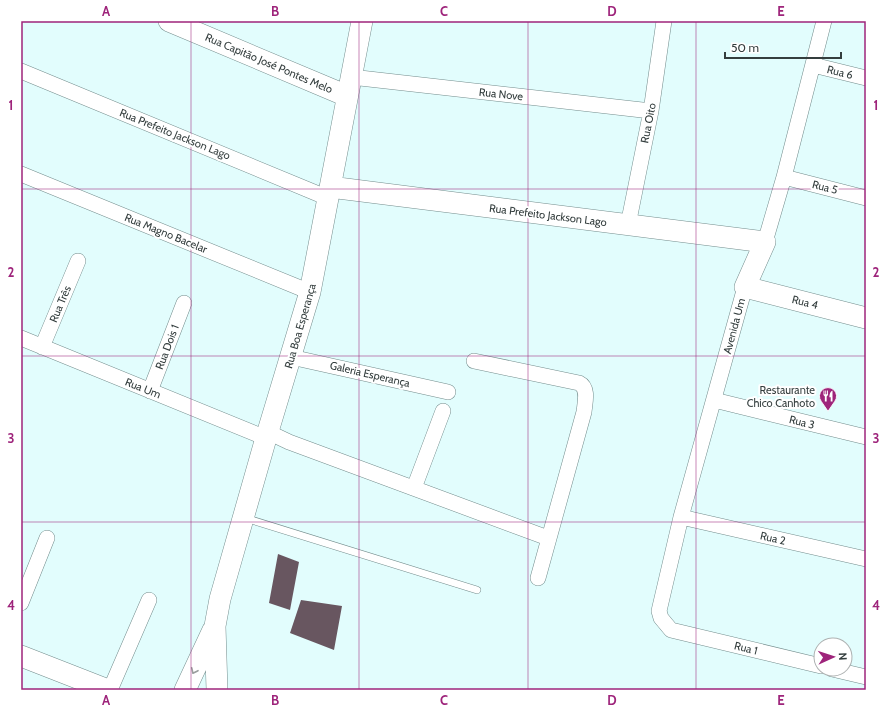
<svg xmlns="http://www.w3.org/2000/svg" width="887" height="711" font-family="Cabin,sans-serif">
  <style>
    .building { fill: #685660 }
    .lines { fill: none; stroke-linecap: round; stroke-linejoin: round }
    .lane-casing { stroke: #748d8d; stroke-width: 8 }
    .street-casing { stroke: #748d8d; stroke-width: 16 }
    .secondary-casing { stroke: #748d8d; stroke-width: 22 }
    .lane { stroke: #fff; stroke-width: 7 }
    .street { stroke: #fff; stroke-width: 15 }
    .secondary { stroke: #fff; stroke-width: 21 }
    .oneway { stroke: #9a9e9e }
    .grid { fill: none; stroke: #9e247b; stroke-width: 1; stroke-opacity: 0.55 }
    .labels { text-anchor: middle; stroke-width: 4; stroke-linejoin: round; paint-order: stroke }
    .street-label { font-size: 11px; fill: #343e3e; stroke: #fff }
    .poi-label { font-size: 11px; fill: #343e3e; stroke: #fff; text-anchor: end }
    .neatline { fill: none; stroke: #9e247b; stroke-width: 1.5 }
    .grid-label { font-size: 13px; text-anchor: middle; font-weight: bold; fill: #9e247b }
  </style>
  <rect width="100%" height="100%" fill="#e2fdfd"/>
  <!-- building -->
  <path class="building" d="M278 554 299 562 290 610 269 603Z
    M301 600 342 606 334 650 290 633Z"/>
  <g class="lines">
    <!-- lane casing -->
    <g class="lane-casing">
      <path id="lane" d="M245 518 477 590"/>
    </g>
    <!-- street casing -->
    <g class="street-casing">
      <path id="street" d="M813 65 866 78
        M21 71 328 198
        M351 77 651 111
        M21 174 310 292
        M784 177 866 198
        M628 225 651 111 664 21
        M765 242 784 177 824 21
        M745 287 681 517 659 611 661 618 671 630 821 666
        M21 338 266 438
        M42 347 78 261
        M291 357 448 392
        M474 361 579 383C589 388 585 402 584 412L538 578
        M150 391 184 303
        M714 400 866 437
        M268 432 289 442 548 538
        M414 488 443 411
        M681 517 866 559
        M21 603 47 538
        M832 669 866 677
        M110 690 149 600"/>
    </g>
    <!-- secondary casing -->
    <g class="secondary-casing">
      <path id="secondary" d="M169 21 347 96
        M330 187 765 242 745 287 866 318
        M21 656 108 690
        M185 690 213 630
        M217 690 215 626 220 599 266 438 310 292 362 21"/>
    </g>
    <!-- lane -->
    <use href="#lane" class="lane"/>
    <!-- street -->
    <use href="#street" class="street"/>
    <!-- secondary -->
    <use href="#secondary" class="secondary"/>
  </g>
  <!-- one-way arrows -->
  <defs><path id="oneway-chevron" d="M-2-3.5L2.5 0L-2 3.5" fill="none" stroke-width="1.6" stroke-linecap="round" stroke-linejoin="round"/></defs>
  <use class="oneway" href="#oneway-chevron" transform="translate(194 671) rotate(115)"/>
  <!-- grid -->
  <path class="grid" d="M191 21V690M359 21V690M528 21V690M696 21V690M21 189H866M21 356H866M21 522H866"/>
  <!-- icons -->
  <defs>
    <g id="restaurant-pin" transform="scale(0.9)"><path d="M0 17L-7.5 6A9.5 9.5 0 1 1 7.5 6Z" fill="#9e247b" stroke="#fff"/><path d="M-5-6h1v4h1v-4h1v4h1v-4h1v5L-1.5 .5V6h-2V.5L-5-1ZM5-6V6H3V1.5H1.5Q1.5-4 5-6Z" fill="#fff"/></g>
  </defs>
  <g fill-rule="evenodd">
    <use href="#restaurant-pin" x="828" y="396"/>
  </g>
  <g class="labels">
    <!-- street labels -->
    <g class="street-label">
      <text transform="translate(269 63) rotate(23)" y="4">Rua Capitão José Pontes Melo</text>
      <text transform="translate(840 72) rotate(14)" y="4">Rua 6</text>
      <text transform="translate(501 94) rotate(6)" y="4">Rua Nove</text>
      <text transform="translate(648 123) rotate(-79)" y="4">Rua Oito</text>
      <text transform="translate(175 134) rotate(22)" y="4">Rua Prefeito Jackson Lago</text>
      <text transform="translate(825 187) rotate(14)" y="4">Rua 5</text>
      <text transform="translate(548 215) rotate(7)" y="4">Rua Prefeito Jackson Lago</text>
      <text transform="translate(166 233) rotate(22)" y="4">Rua Magno Bacelar</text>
      <text transform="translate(805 302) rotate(14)" y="4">Rua 4</text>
      <text transform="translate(60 304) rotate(-67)" y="4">Rua Três</text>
      <text transform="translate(300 326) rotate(-74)" y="4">Rua Boa Esperança</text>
      <text transform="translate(734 326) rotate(-75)" y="4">Avenida Um</text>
      <text transform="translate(167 347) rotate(-69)" y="4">Rua Dois 1</text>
      <text transform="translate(370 374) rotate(13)" y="4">Galeria Esperança</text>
      <text transform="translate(143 388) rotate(22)" y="4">Rua Um</text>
      <text transform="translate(802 422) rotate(14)" y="4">Rua 3</text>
      <text transform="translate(773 538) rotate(13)" y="4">Rua 2</text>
      <text transform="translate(746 648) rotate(14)" y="4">Rua 1</text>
    </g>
    <!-- poi labels -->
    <g class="poi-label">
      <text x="815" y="394">Restaurante<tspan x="815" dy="13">Chico Canhoto</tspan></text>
    </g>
  </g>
  <!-- border -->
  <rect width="887" height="711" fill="none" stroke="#ffffff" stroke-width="44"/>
  <!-- north arrow -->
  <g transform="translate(833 657) rotate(87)"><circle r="19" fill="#ffffff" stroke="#aeb2b2"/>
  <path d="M0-3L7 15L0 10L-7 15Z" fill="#9e247b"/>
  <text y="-6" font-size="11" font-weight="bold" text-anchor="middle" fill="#343e3e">N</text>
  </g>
  <!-- scale -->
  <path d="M725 52v6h116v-6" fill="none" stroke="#343e3e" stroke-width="2"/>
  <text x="731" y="52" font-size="12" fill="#343e3e" stroke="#ffffff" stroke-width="3" paint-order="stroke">50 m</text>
  <rect x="22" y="22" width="843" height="667" class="neatline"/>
  <g class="grid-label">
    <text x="106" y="16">A</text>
    <text x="275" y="16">B</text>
    <text x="444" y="16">C</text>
    <text x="612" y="16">D</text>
    <text x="781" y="16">E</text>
    <text x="11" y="110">1</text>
    <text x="876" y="110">1</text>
    <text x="11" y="277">2</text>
    <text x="876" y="277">2</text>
    <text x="11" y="443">3</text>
    <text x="876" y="443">3</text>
    <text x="11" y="610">4</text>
    <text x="876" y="610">4</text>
    <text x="106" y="705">A</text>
    <text x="275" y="705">B</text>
    <text x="444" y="705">C</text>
    <text x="612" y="705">D</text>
    <text x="781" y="705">E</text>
  </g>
</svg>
